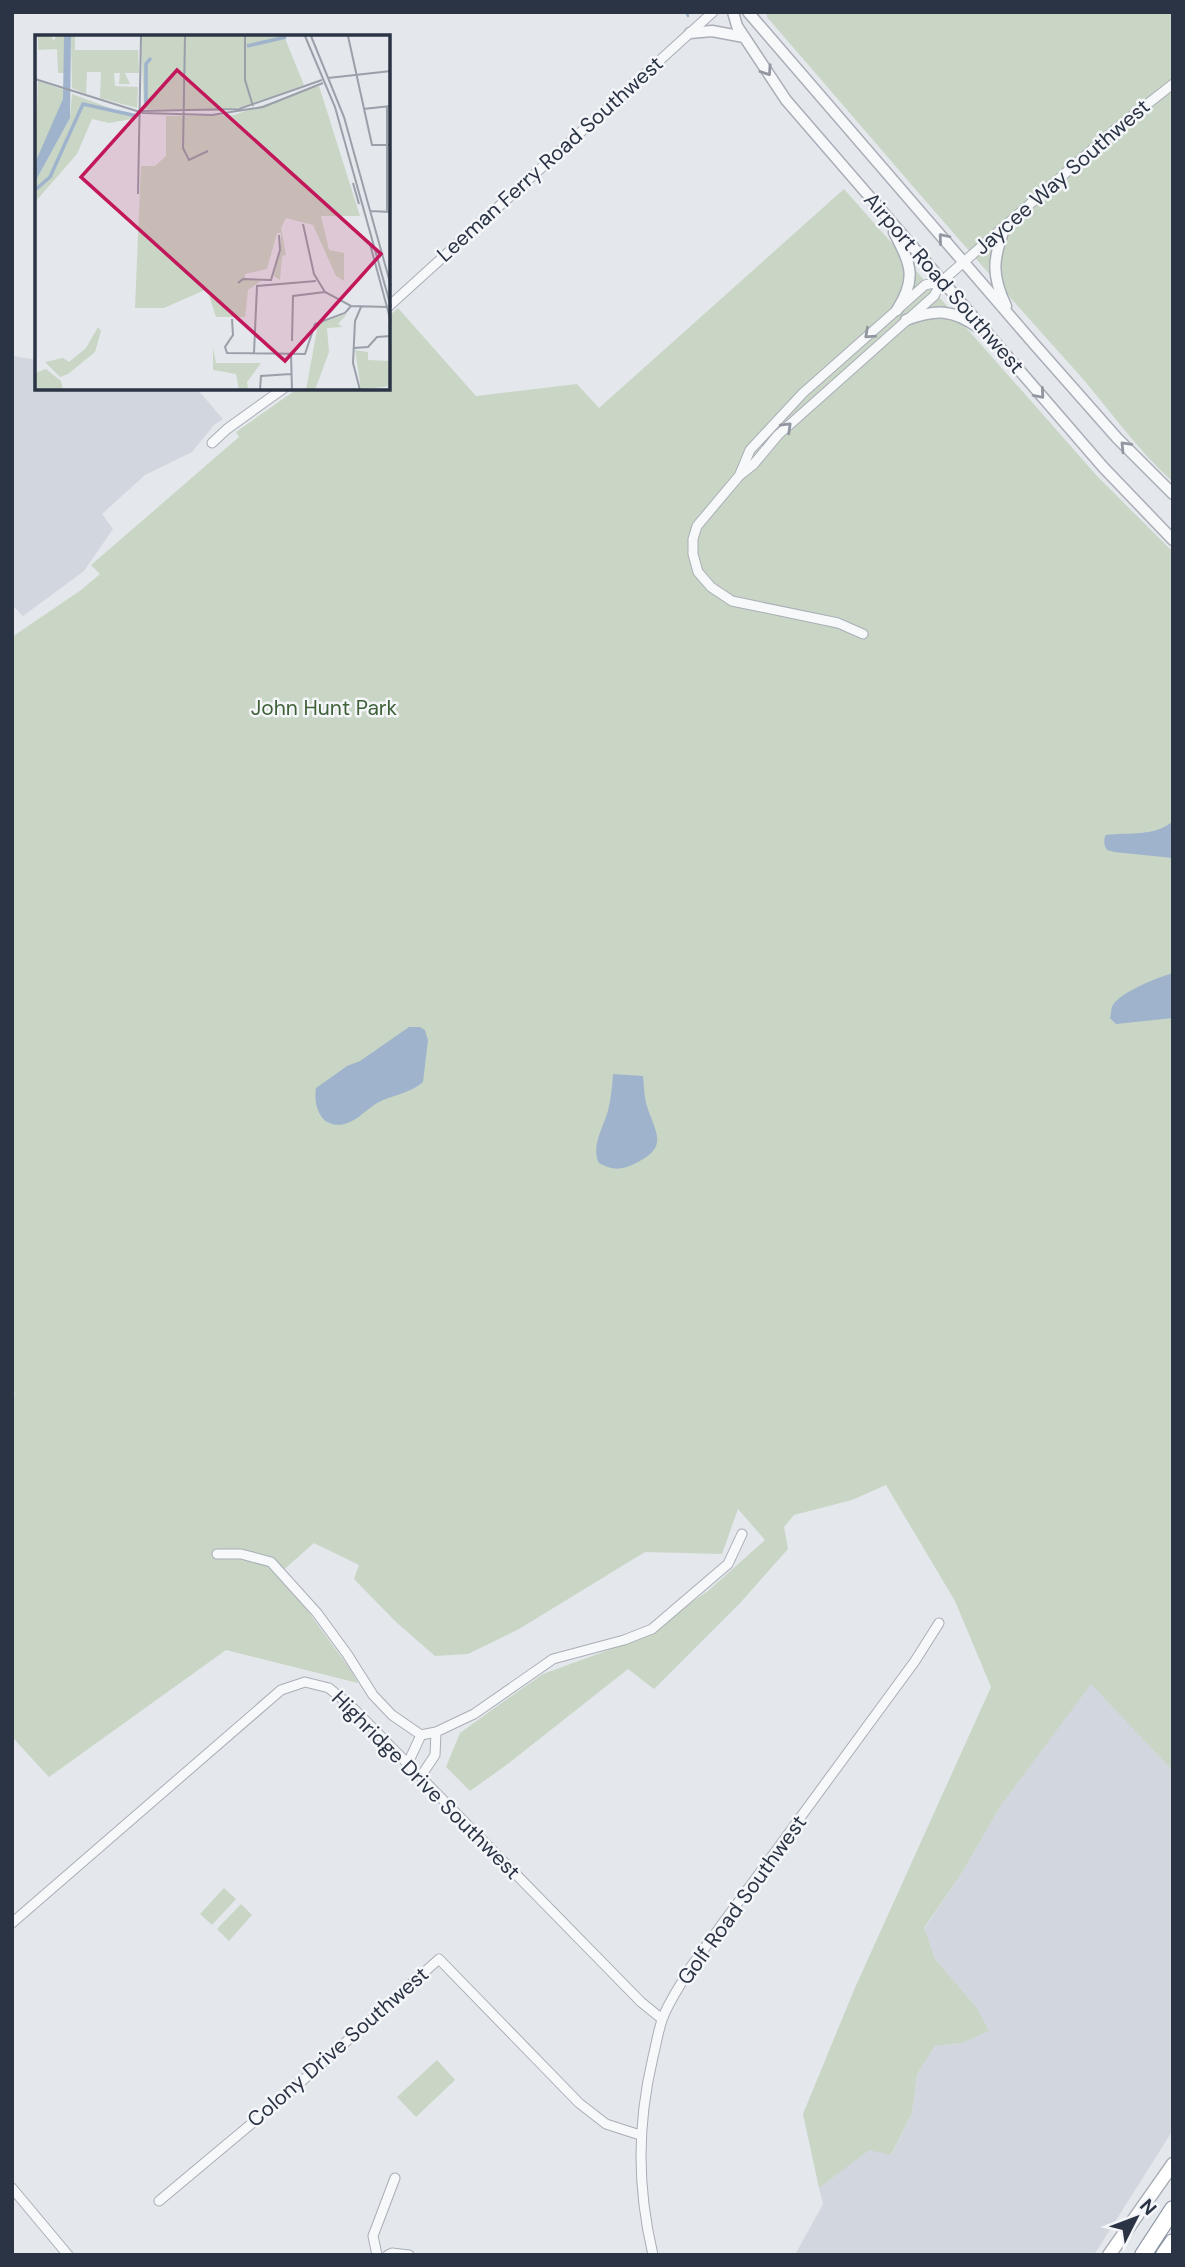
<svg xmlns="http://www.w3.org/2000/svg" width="1185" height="2267" font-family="'DM Sans',sans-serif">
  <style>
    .built { fill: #d2d6de }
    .green { fill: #c9d6c5 }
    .water { fill: #9fb4cc }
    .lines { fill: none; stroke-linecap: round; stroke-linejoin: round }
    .stream { stroke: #9fb4cc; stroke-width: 2.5 }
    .minor-casing { stroke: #a9aeb7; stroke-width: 11 }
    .tertiary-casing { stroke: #a9aeb7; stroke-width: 13 }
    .secondary-casing { stroke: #a9aeb7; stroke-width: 15 }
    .motorway-casing { stroke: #8b94a3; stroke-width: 18 }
    .minor { stroke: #f7f8fa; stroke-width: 9 }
    .tertiary { stroke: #f7f8fa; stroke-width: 10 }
    .secondary { stroke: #fff; stroke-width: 12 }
    .motorway { stroke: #fff; stroke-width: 16 }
    .oneway { stroke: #9196a0 }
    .labels { text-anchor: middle; stroke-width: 5; stroke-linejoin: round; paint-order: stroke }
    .street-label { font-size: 21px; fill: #2b3445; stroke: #f4f6f9 }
    .park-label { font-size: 21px; fill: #3f6138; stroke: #f4f6f9 }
    .inset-river { fill: none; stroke: #9fb4cc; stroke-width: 3.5 }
    .inset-road { fill: none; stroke: #9a9fa9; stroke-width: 2 }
    .view { fill: #c2185b; fill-opacity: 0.15; stroke: #c2185b; stroke-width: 3.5 }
    .inset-edge { fill: none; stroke: #2b3445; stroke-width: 3.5 }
  </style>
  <rect width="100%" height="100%" fill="#e4e7ec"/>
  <!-- built -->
  <path class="built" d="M12 356 37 360V388L197 389 223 419 214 425 192 452 145 475 102 514 113 529 84 571 23 616 12 605Z
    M1091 1683 1173 1771V2130L1094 2255H795L823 2204 819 2188 869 2149 892 2154 912 2113 917 2074 935 2046 962 2043 977 2008 935 1959 924 1929 963 1871 1001 1805Z"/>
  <!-- green -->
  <path class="green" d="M766 12H1173V482C1136 449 1108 407 1075 370 970 254 869 135 767 17Z
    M844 189 1097 476 1173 552V1771L1091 1684 1001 1805 963 1871 924 1928 935 1959 977 2008 989 2031 962 2043 935 2046 917 2074 912 2113 891 2155 869 2150 819 2188 803 2114 854 1990 991 1687 955 1601 886 1485 852 1500 794 1515 784 1527 788 1549 741 1602 654 1689 628 1669 505 1766 470 1791 446 1767 460 1733 496 1707 543 1674 622 1645 657 1626 708 1591 765 1540 738 1509 722 1554 645 1552 519 1629 468 1654 435 1656 396 1622 354 1579 359 1565 314 1543 280 1573 350 1669 358 1683 226 1650 49 1777 12 1737V1397L15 1393 12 1391V637L81 590 100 574 91 565 239 437 236 432 297 389 388 388 389 316 398 308 476 396 577 384 599 408Z
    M224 1888 236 1899 212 1925 200 1914Z
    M241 1904 252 1915 229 1941 217 1929Z
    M437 2060 455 2080 416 2117 397 2097Z"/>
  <!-- water -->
  <path class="water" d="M1173 821V858L1114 852 1107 850C1104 846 1103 840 1106 835 1129 832 1155 837 1173 821Z
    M1173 973V1018L1116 1024 1110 1018C1111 1016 1111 1009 1112 1007 1117 993 1159 977 1173 973Z
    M409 1027H420L425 1030 428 1040 423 1082C411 1093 393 1095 379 1102 369 1107 362 1116 352 1121 327 1134 312 1112 316 1088L347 1066 360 1061Z
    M613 1074 643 1076C644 1085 644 1094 646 1103 654 1131 671 1146 636 1163 622 1170 613 1171 599 1163 591 1148 602 1129 607 1114 611 1101 612 1087 613 1074Z"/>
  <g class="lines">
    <!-- stream -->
    <path class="stream" d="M686 12 688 16"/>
    <!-- minor casing -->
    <g class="minor-casing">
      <path id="minor" d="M388 307 713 12
        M212 443 227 429 284 388
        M740 474 750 450 803 393 925 285 942 281
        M863 634 838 623 732 601 711 587 698 572 693 554V539L697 526 739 476 753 465 778 435 934 296 942 281 1118 127 1173 84
        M217 1554H241L271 1562 317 1613 347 1654 373 1695 392 1715 421 1735 436 1732 474 1714 553 1659 624 1640 652 1629 728 1564 742 1534
        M408 1763 421 1735
        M421 1776 435 1755 436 1732
        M12 1923 281 1690 305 1682 329 1688 355 1710 641 2002 662 2019
        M12 2188 68 2255
        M159 2201 293 2089 439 1959 579 2103 606 2124 640 2135
        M377 2255 373 2236 395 2178
        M388 2255 392 2253 409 2255
        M653 2255C637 2187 637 2125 653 2057 656 2045 658 2032 662 2020 668 2002 681 1985 690 1968L915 1661 939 1623"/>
    </g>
    <!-- tertiary casing -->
    <g class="tertiary-casing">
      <path id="tertiary" d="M733 12 737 26 786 100 1103 467 1173 540
        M748 12 1035 345 1117 438 1173 494
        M690 33 712 31 744 37
        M1005 227C993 258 991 275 1006 306
        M894 232C910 264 918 277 897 310
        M906 320C936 309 953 309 979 328"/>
    </g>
    <!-- secondary casing -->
    <g class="secondary-casing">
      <path id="secondary" d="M1109 2255 1173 2164"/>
    </g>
    <!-- motorway casing -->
    <g class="motorway-casing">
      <path id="motorway" d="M1143 2255 1173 2209
        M1164 2255 1173 2242"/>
    </g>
    <!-- minor -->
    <use href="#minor" class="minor"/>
    <!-- tertiary -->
    <use href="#tertiary" class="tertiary"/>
    <!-- secondary -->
    <use href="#secondary" class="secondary"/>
    <!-- motorway -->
    <use href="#motorway" class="motorway"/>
  </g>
  <!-- one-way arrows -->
  <defs><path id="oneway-chevron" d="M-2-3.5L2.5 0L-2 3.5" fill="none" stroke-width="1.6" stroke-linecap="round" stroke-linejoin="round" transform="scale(1.75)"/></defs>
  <g class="oneway">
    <use href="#oneway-chevron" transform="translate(767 71) rotate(56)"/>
    <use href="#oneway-chevron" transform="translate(943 238) rotate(-130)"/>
    <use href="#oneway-chevron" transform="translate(869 334) rotate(138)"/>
    <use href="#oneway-chevron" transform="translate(1040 394) rotate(49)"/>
    <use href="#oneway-chevron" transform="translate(787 427) rotate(-44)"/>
    <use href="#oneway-chevron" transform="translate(1125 446) rotate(-134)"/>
  </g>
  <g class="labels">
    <!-- street labels -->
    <g class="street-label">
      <text transform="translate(550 159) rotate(-42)" y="7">Leeman Ferry Road Southwest</text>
      <text transform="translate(1062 177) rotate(-41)" y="7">Jaycee Way Southwest</text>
      <text transform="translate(944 283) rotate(49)" y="7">Airport Road Southwest</text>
      <text transform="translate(426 1785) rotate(45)" y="7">Highridge Drive Southwest</text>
      <text transform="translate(742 1900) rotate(-54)" y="7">Golf Road Southwest</text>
      <text transform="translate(338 2047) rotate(-41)" y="7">Colony Drive Southwest</text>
    </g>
    <!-- park labels -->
    <g class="park-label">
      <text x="324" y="715">John Hunt Park</text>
    </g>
  </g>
  <!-- overview -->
  <g transform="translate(35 35)">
    <rect width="355" height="355" fill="#e4e7ec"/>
    <path d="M3 1H16L19 6 21 1H29L30 38H23L22 14 3 15ZM36 1H40V15H103L104 38H90L95 49H84L85 38H79L80 51 103 52 102 73 65 63 66 37H52L51 59 37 53ZM106 1H249L269 50 211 71 182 76 109 74ZM3 46 29 55V60L23 84 0 128ZM284 51 325 181H286L294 215 309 218V246L301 241 278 190 251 183 246 193 251 220 247 221 245 245 239 241 246 207V198H242L232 234 210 239V244L226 246 213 255 210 282H181L172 254 129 273H100L106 131H120L131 121V81L199 80ZM37 59 102 83 74 88 57 84 42 119 0 167V147L35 83ZM312 279 303 289 308 292 292 293 294 317 280 355H271L283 289ZM63 292 66 296 60 317 33 339 25 342 10 327 28 323 34 327 51 313ZM178 313 181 328H226L212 347 213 355H204L201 339 178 335ZM320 315 333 317V325L355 326V351L326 355ZM11 334 26 346 28 355H0V338Z" fill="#c9d6c5"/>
    <path d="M29 1H36L35 83 0 147V128L28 64Z" fill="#9fb4cc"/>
    <path class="inset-river" d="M212 11 251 2M111 71V29L116 23M0 155 15 142 48 69 102 81"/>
    <path class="inset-road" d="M210 1V45L218 71M270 1 300 72 356 272M276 1 309 82 356 251M313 1 337 110H356M293 43 356 36M0 44 108 78 177 80 228 72 288 48M328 74 356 71M106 76 204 74 287 45M148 113 154 125 173 116M148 114 150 1M318 148 324 169M103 159 106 1M335 176 356 177M352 177V72M268 189 279 239 290 257 316 271 353 272M335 209 356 287M203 248 208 244 236 245 245 215 244 200M197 284 198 300 190 312 192 318 270 319 280 289 310 278 316 271M257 306 258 261 290 257M319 313 333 312 342 302 356 301M219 318 222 251 281 246M256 319 257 355M225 355 226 341 256 339M325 355 318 328 320 286 326 272"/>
    <path class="view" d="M142 35 346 219 250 326 46 142Z"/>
    <rect width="355" height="355" class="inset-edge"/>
  </g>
  <!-- border -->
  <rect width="1185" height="2267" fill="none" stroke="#2b3445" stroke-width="28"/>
  <!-- north arrow -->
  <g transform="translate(1136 2218) rotate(48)" stroke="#f4f6f9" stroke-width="5" paint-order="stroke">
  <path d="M0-5L12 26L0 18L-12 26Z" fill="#2b3445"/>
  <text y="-10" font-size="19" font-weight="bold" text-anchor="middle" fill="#2b3445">N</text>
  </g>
</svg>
